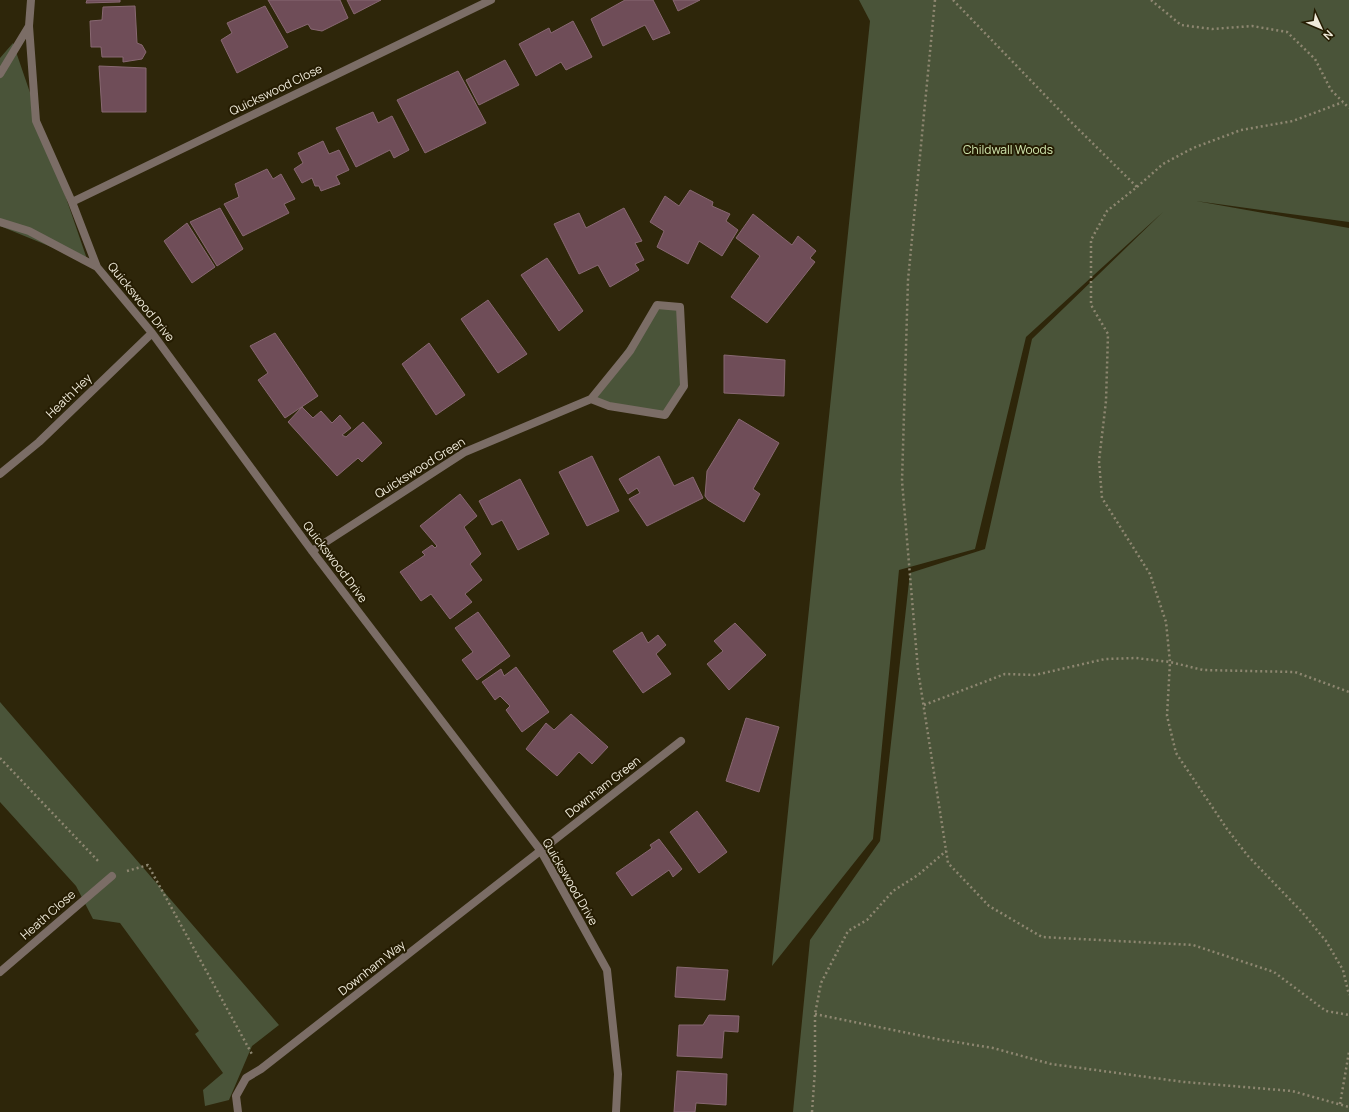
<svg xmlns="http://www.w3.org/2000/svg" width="1349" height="1112" font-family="Manrope,sans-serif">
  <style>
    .green { fill: #4a5439 }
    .building { fill: #6f4d58; stroke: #886872 }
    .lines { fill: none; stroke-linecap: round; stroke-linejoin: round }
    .path { stroke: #8e8771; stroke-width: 2.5; stroke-dasharray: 2 3; stroke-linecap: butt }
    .minor { stroke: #7b6d66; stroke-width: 8 }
    .labels { text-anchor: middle; stroke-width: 4; stroke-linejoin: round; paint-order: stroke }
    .street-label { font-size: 12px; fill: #f0ebdb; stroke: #251c02 }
    .park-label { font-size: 12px; fill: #d2e8b0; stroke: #251c02 }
  </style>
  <rect width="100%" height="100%" fill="#2e260a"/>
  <!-- green -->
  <path class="green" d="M859 0H1349V222L1196 201 1349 228V1112H793L810 940 880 841 910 573 985 549 1032 339 1163 212 1026 337 975 549 899 570 873 839 772 966 870 21Z
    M13 43 88 262 0 226V58Z
    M657 305 680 307 684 386 665 415 591 399Z
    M0 702 279 1025 252 1046 229 1100 205 1106 203 1090 223 1073 195 1034 199 1031 120 923 93 919 76 886 0 802Z"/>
  <!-- building -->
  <path class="building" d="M87 0H120V2L86 3Z
    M268 0H340L348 18 322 31 311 29 308 24 287 33Z
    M347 0H381L354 14Z
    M625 0H653L670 33 653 40 645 25 603 46 591 19Z
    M673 0H700L678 11Z
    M135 6 137 43 142 45 146 52 142 59 123 62V57H102L101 47H91L90 21 102 20 103 7Z
    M265 6 288 47 237 73 221 40 232 33 227 23Z
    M573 21 592 57 566 70 561 62 536 76 519 44 549 28 551 33Z
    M505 60 519 85 479 105 466 80Z
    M99 66 146 68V112H102Z
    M458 71 486 123 425 153 397 100Z
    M373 112 378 123 392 116 409 150 394 158 390 150 356 167 336 128Z
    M323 141 329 154 339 150 349 170 336 176 340 184 321 191 319 186H315L312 178 302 183 294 169 303 163 298 153Z
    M267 169 273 179 281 174 295 199 284 204 289 213 243 236 224 204 239 197 235 184Z
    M690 190 713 202 712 206 730 214 726 221 738 230 722 256 699 241 688 264 657 247 664 231 650 222 665 196 679 206Z
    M220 208 243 249 217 266 190 222Z
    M624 208 642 241 635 243 644 260 635 264 639 270 610 287 598 265 579 274 554 224 579 213 586 228Z
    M753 214 792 245 798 236 816 251 810 258 815 262 767 323 731 297 760 256 736 238Z
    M187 223 215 267 192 283 164 241Z
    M547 258 583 311 559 331 521 275Z
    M488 300 527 354 498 373 461 319Z
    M275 333 318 396 285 418 258 380 268 373 250 346Z
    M429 343 465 395 436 415 402 364Z
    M724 355 785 360 784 396 724 393Z
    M302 407 313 418 321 411 332 423 340 415 351 428 342 435 346 437 363 422 382 443 362 462 358 458 337 476 288 422Z
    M739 419 779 443 753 489 760 494 744 522 708 500 705 496 707 471Z
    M592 456 619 511 587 526 559 472Z
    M659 456 674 486 693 477 703 498 647 526 629 499 640 493 637 488 628 494 619 479Z
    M520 479 549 534 518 550 502 520 492 525 479 501Z
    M460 494 477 516 464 527 481 554 470 564 482 580 465 594 472 602 450 619 431 594 421 601 400 572 425 555 422 552 432 545 435 548 437 546 420 526Z
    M478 612 510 656 477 680 462 660 473 652 455 628Z
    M735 623 766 655 729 690 707 664 723 651 714 641Z
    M642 632 648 643 658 635 666 645 656 654 671 674 643 693 613 651Z
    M516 667 549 712 522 732 506 710 510 706 500 696 495 700 482 682 501 669 504 676Z
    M571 714 608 747 592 764 579 752 557 776 526 749 546 723 554 730Z
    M746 718 779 727 759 792 726 781Z
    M697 811 727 852 699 873 670 832Z
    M659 839 682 869 673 877 669 870 632 896 616 873 652 848 650 845Z
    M677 967 728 970 725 1000 675 997Z
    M709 1015 739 1016 738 1032 724 1031 722 1058 677 1056 679 1025H703Z
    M677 1071 727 1074 726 1105 696 1103 695 1112H674Z"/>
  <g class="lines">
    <!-- path -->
    <path class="path" d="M935 0 908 280 902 481 918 670 948 863 989 906 1042 937 1193 945 1274 972 1326 1011 1349 1015
      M953 0 1068 119 1137 187 1107 211 1091 240V305L1108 334 1106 401 1099 461 1102 498 1150 574 1166 622 1170 662 1167 716 1176 753 1227 829 1248 856 1302 912 1326 941 1343 970 1349 995
      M1151 0 1181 25 1212 29 1252 26 1287 32 1315 59 1331 90 1349 108
      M1137 187 1163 164 1193 148 1241 130 1293 121 1343 102
      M924 705 1005 674 1035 675 1105 659 1136 658 1170 662 1203 670 1295 672 1349 692
      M0 758 100 863
      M127 871 148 865 253 1056
      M815 1014 937 1039 993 1048 1051 1064 1184 1082 1292 1091 1349 1107
      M1340 1104 1349 1052
      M812 1112 815 1070V1014L821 983 848 931 867 920 893 891 918 875 946 851"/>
    <!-- minor -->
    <path class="minor" d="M29 26 36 121 72 202 97 267 152 333 312 551 541 851 607 970 618 1074 616 1112
      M0 74 29 26 31 0
      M72 202 491 0
      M0 222 29 231 97 267
      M0 474 39 442 152 333
      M312 551 465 452 591 399 630 351 657 305 680 307 684 386 665 415 609 406 591 399
      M0 972 112 876
      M238 1112 236 1096 246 1078 261 1069 681 741"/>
  </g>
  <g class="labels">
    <!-- street labels -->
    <g class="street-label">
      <text transform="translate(276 90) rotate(-26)" y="4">Quickswood Close</text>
      <text transform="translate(141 302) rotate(51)" y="4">Quickswood Drive</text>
      <text transform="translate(69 396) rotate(-44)" y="4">Heath Hey</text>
      <text transform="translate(420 468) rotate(-32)" y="4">Quickswood Green</text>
      <text transform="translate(335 562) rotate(53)" y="4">Quickswood Drive</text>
      <text transform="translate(603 787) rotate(-38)" y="4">Downham Green</text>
      <text transform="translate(570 882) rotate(60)" y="4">Quickswood Drive</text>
      <text transform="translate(48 915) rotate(-41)" y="4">Heath Close</text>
      <text transform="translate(372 968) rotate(-38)" y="4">Downham Way</text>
    </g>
    <!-- park labels -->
    <g class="park-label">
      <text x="1008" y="154">Childwall Woods</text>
    </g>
  </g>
  <!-- north arrow -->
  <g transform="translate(1321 28) rotate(134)" stroke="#251c02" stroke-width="3" paint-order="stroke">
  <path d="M0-3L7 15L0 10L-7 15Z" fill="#f0ebdb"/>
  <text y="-6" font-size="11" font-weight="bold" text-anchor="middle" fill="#f0ebdb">N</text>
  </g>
</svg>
